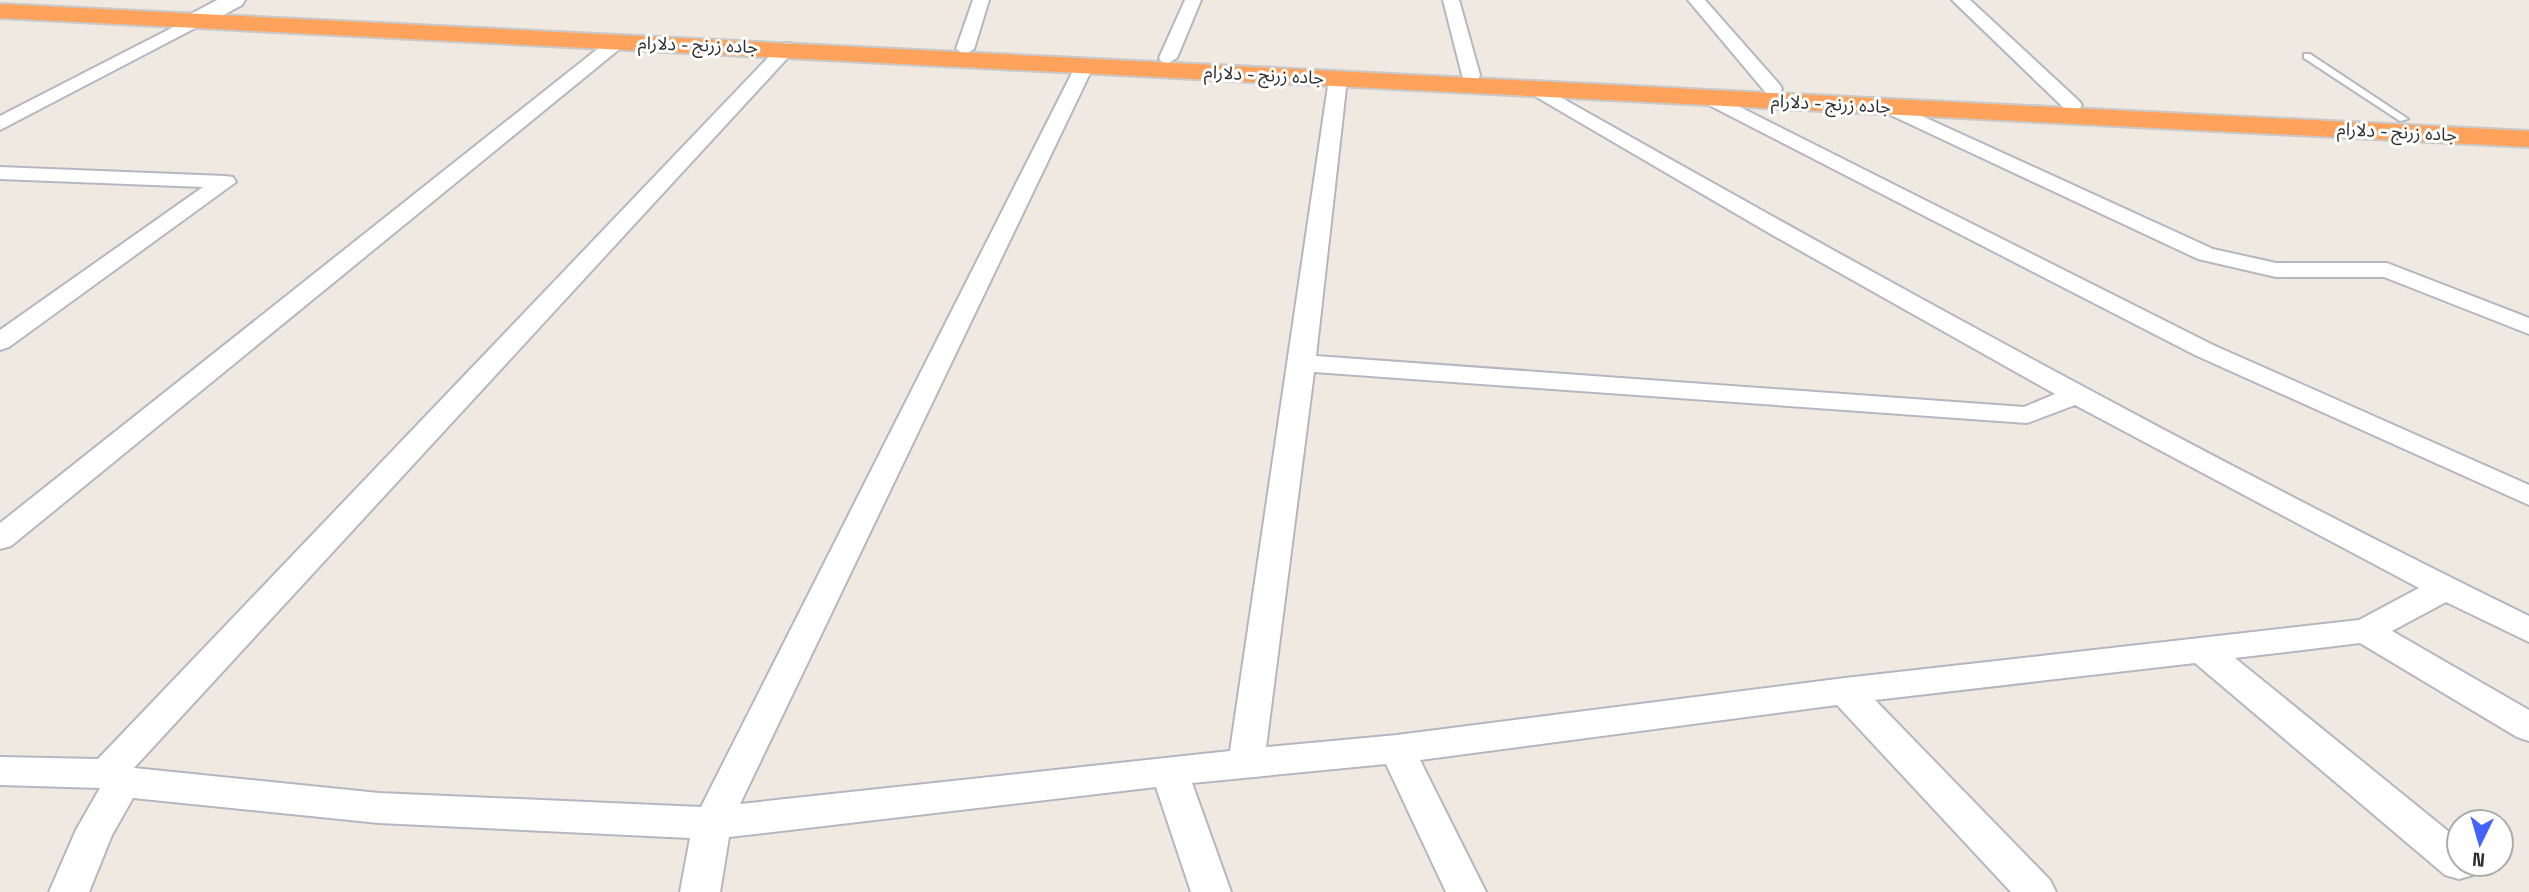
<svg xmlns="http://www.w3.org/2000/svg" width="2529" height="892" font-family="'Space Grotesk','Noto Sans Arabic',sans-serif">
  <style>
    .lines { fill: none; stroke-linecap: round; stroke-linejoin: round }
    .lane-casing { stroke: #b4b7c1; stroke-width: 4 }
    .street-casing { stroke: #b4b7c1; stroke-width: 4 }
    .secondary-casing { stroke: #b4b7c1; stroke-width: 4 }
    .highway-casing { stroke: #c9c9c9; stroke-width: 4 }
    .lane { fill: #fff; fill-rule: evenodd }
    .street { fill: #fff; fill-rule: evenodd }
    .secondary { fill: #fff; fill-rule: evenodd }
    .highway { fill: #ffa35c; fill-rule: evenodd }
    .labels { text-anchor: middle; stroke-width: 6; stroke-linejoin: round; paint-order: stroke }
    .far-street-label { font-size: 18px; fill: #2e2e2e; stroke: #fff }
  </style>
  <rect width="100%" height="100%" fill="#efe9e1"/>
  <g class="lines">
    <!-- lane casing -->
    <g class="lane-casing">
      <path id="lane" d="M2304 54H2310L2408 119 2400 121 2304 58Z"/>
    </g>
    <!-- street casing -->
    <g class="street-casing">
      <path id="street" d="M973 0H989L974 49 965 54 956 49Z
        M1185 0H1201L1177 58 1168 63 1162 62 1159 58Z
        M1443 0H1459L1480 75 1478 79H1464L1462 75Z
        M1688 0H1705L1780 85 1782 89 1780 93H1766Z
        M1952 0H1970L2079 101 2082 105 2079 109H2065Z
        M195 16 201 17 204 21 201 25 0 130V116Z
        M616 38 625 43 622 47 11 546 0 549V523L610 39Z
        M787 43 793 44 796 48 793 52 134 768 379 793 701 807 1075 67 1084 62 1093 67 740 804 1230 751 1329 79 1338 73 1347 79 1316 356 2024 407 2055 394 1769 233 1521 88 1523 84H1537C1864 269 2192 451 2529 616V642L2446 602 2392 631 2529 710V741L2517 737 2360 643 2235 658 2459 840V864H2478L2473 875 2459 879 2445 875 2195 663 1875 700 2050 880 2056 892H2011L1837 705 1420 760 1486 892H1446L1386 764 1192 783 1231 892H1191L1156 787 729 837 720 892H680L690 838 379 823 133 798 112 835 89 892H49L76 830 100 788 0 785V757L98 759 781 44ZM1314 372 2027 423 2075 405 2419 588 2359 620 1845 678 1397 735 1266 747Z
        M1708 91 2213 345 2529 485V505L2195 355 1701 101 1698 97 1701 93Z
        M1889 101 2213 249 2276 263H2387L2529 318V334L2384 277H2276L2198 259 1882 111 1879 107Z
        M0 167 225 176 233 177 236 182 9 347 0 350V330L203 187 0 179Z"/>
    </g>
    <!-- secondary casing -->
    <g class="secondary-casing">
      <path id="secondary" d="M217 0H245L242 5 203 26H187L183 21 187 16Z"/>
    </g>
    <!-- highway casing -->
    <g class="highway-casing">
      <path id="highway" d="M0 4 2529 131V147L0 18Z"/>
    </g>
    <!-- lane -->
    <use href="#lane" class="lane"/>
    <!-- street -->
    <use href="#street" class="street"/>
    <!-- secondary -->
    <use href="#secondary" class="secondary"/>
    <!-- highway -->
    <use href="#highway" class="highway"/>
  </g>
  <g class="labels">
    <!-- far-street labels -->
    <g class="far-street-label">
      <text transform="translate(698 45) rotate(2)" y="6">جاده زرنج - دلارام</text>
      <text transform="translate(1264 75) rotate(3)" y="6">جاده زرنج - دلارام</text>
      <text transform="translate(1831 104) rotate(3)" y="6">جاده زرنج - دلارام</text>
      <text transform="translate(2397 132) rotate(3)" y="6">جاده زرنج - دلارام</text>
    </g>
  </g>
  <!-- north arrow -->
  <g transform="translate(2480 843) rotate(185)"><circle r="33" fill="#ffffff" stroke="#ababab" stroke-width="2"/>
  <path d="M0-5L12 26L0 18L-12 26Z" fill="#4264fb"/>
  <text y="-10" font-size="19" font-weight="bold" text-anchor="middle" fill="#2e2e2e">N</text>
  </g>
</svg>
